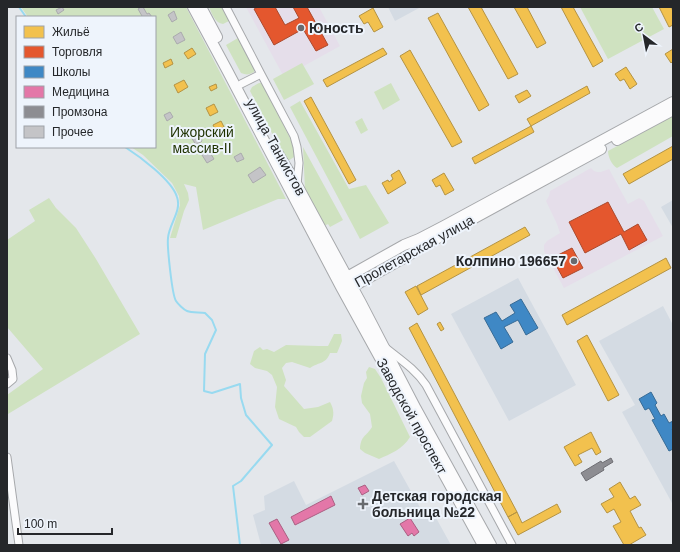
<svg xmlns="http://www.w3.org/2000/svg" width="680" height="552" font-family="Arial,sans-serif">
  <style>
    .commercial { fill: #e5deea }
    .built { fill: #d4dbe3 }
    .green { fill: #cfe2c0 }
    .homes { fill: #f2c14e; stroke: #b49343 }
    .shops { fill: #e4572e; stroke: #ab492d }
    .schools { fill: #3f88c5; stroke: #376b96 }
    .health { fill: #e377a8; stroke: #aa5f82 }
    .industry { fill: #8d8d92; stroke: #6e6e73 }
    .lines { fill: none; stroke-linecap: round; stroke-linejoin: round }
    .stream { stroke: #98daf0; stroke-width: 2 }
    .building { fill: #c4c4c7; stroke: #aaaaad }
    .minor-casing { stroke: #a6a8ab; stroke-width: 9 }
    .secondary-casing { stroke: #a6a8ab; stroke-width: 12 }
    .minor { stroke: #fbfbfc; stroke-width: 7 }
    .secondary { stroke: #fbfbfc; stroke-width: 10 }
    .poi-dot { fill: #686a6e; stroke: #eef4fc; stroke-width: 1.5 }
    .labels { text-anchor: middle; stroke-width: 4; stroke-linejoin: round; paint-order: stroke }
    .poi-label { font-size: 14px; font-weight: bold; fill: #25272a; stroke: #eef4fc; text-anchor: start }
    .park-label { font-size: 14px; fill: #1f3200; stroke: #eef4fc }
    .street-label { font-size: 14px; fill: #25272a; stroke: #eef4fc }
  </style>
  <rect width="100%" height="100%" fill="#e4e7eb"/>
  <!-- commercial -->
  <path class="commercial" d="M246 7H319L340 46 284 77Z
    M591 168 594 171 597 172H601L609 169 628 204 639 198 644 201 663 236 564 288 544 251V245L547 241 560 233 557 224 546 201 549 196 550 191Z"/>
  <!-- built -->
  <path class="built" d="M388 7H421L395 21Z
    M673 200V228L661 207Z
    M518 278 576 385 509 421 451 314Z
    M663 306 673 325V503H672L622 412 635 405 599 341Z
    M394 461 422 511 430 507 451 545H261L253 515 265 510 264 496 294 481 306 505Z"/>
  <!-- green -->
  <path class="green" d="M21 7H186L286 199H278L203 230 196 187 184 184 188 193 189 200 184 211 176 238H170L180 205 179 196 172 183 143 155 131 147H155V17H28Z
    M209 7H224L229 16V21L223 24C215 23 212 14 209 7Z
    M580 7H652L664 29 608 59Z
    M238 38 254 67V72C249 75 246 75 241 73L226 45Z
    M302 63 314 84 284 100 273 79Z
    M259 83H263L291 140 294 148V157L288 161 286 160 250 91 252 87Z
    M391 83 400 100 383 110 374 92Z
    M300 101 349 189 366 185 389 223 360 239 290 107Z
    M673 116V136L617 168C612 165 608 157 608 151Z
    M362 118 368 130 361 134 355 122Z
    M303 147 343 220 330 227 328 224 324 226 305 190Z
    M49 198 56 208 76 228 96 259 140 334 8 414 7 395 43 369 7 327V240L35 221 29 210Z
    M334 334H341L342 341 337 353H330C326 364 319 362 310 368L292 362 286 363 282 368 286 380 284 386 304 409 318 407 330 402C334 409 334 414 332 421L310 437H304L299 432 296 427 279 419 275 407 277 387 272 375 267 371 255 368 250 364 254 351 260 347 263 350 267 349 274 352 286 345 319 346H328Z
    M369 367 375 369 381 378 410 437C403 449 390 454 379 459L365 453 360 449C361 435 366 437 372 427L370 414 362 403 361 396 364 383 367 378 366 372Z"/>
  <!-- homes -->
  <path class="homes" d="M468 7H481L518 74 508 79Z
    M514 7H527L546 43 537 48Z
    M561 7H573L603 61 593 67Z
    M659 7H671L673 11V25L669 27Z
    M373 8 383 27 374 32 368 22 364 24 359 16Z
    M438 13 489 105 479 111 428 18Z
    M192 48 196 54 188 59 184 53Z
    M383 48 387 54 327 87 323 80Z
    M673 49V61L671 63 665 54Z
    M410 50 462 142 452 147 400 56Z
    M171 59 173 64 165 68 163 63Z
    M626 67 637 84 630 89 624 79 620 81 615 74Z
    M184 80 188 87 178 93 174 85Z
    M216 84 217 88 211 91 209 87Z
    M587 86 590 93 531 126 527 119Z
    M527 90 531 96 519 103 515 96Z
    M311 97 356 180 349 184 304 101Z
    M214 104 218 112 210 116 206 108Z
    M221 121 224 127 216 131 213 125Z
    M531 126 534 132 475 164 472 158Z
    M673 146V159L629 184 623 174Z
    M399 170 406 183 388 194 382 183 388 180 389 182 393 179 391 175Z
    M444 173 454 190 445 195 440 185 436 187 432 180Z
    M525 227 530 235 421 295 417 286Z
    M666 258 671 268 567 325 562 315Z
    M416 286 428 309 418 315 405 292Z
    M440 322 444 329 441 331 437 324Z
    M417 323 517 512 508 517 409 328Z
    M587 335 619 395 608 401 577 341Z
    M591 432 601 452 596 455 592 448 578 455 582 462 575 466 564 447Z
    M620 482 630 499 635 496 641 505 630 511 639 528 641 527 646 535 629 545H624L613 526 621 522 614 509 607 513 601 504 614 497 609 489Z
    M557 504 561 512 518 535 508 517 517 512 522 523Z"/>
  <!-- shops -->
  <path class="shops" d="M258 7H275L285 25 299 18 293 7H307L328 45 316 51 303 29 274 45 254 9Z
    M608 202 624 232 638 224 647 240 629 250 621 234 585 253 569 222Z
    M572 248 583 268 563 278 552 258Z"/>
  <!-- schools -->
  <path class="schools" d="M521 299 538 328 526 335 518 320 504 327 513 342 501 349 484 318 496 312 502 321 515 313 510 305Z
    M651 392 657 403 655 405 661 416 664 414 669 423 673 421V429H672L673 431V449L669 451 652 420 655 419 649 408 645 410 639 399Z"/>
  <!-- health -->
  <path class="health" d="M365 485 369 491 362 495 358 488Z
    M331 496 335 505 295 525 291 517Z
    M410 518 419 532 414 536 412 533 408 536 400 524Z
    M277 519 289 540 281 544 269 523Z"/>
  <!-- industry -->
  <path class="industry" d="M611 458 613 462 603 468 604 470 586 481 581 473 601 461 602 463Z"/>
  <g class="lines">
    <!-- stream -->
    <path class="stream" d="M19 7 26 17
      M125 147C139 156 172 180 177 197 182 211 169 224 168 238 167 246 172 295 176 301 178 304 184 310 187 311 192 313 200 312 205 313L212 320 216 330 205 354 204 391 212 393 240 384 241 398 246 415 272 445 241 481 233 486 240 545"/>
  </g>
  <!-- building -->
  <path class="building" d="M62 7 64 10 58 14 56 10Z
    M141 7H143L147 14 149 13 152 17H141L142 16 138 9Z
    M174 11 177 19 172 22 168 15Z
    M181 32 185 40 177 44 173 37Z
    M170 112 173 117 167 121 164 115Z
    M198 133 202 141 196 145 191 137Z
    M209 151 214 159 207 163 202 155Z
    M241 153 244 159 237 162 234 157Z
    M260 167 266 175 253 183 248 175Z"/>
  <g class="lines">
    <!-- minor casing -->
    <g class="minor-casing">
      <path id="minor" d="M226 7 261 74 294 136 297 147 299 163 297 185
        M241 84 261 74
        M386 348C401 360 416 370 426 385L512 545
        M7 358 12 370 13 379 7 384
        M7 457 19 545"/>
    </g>
    <!-- secondary casing -->
    <g class="secondary-casing">
      <path id="secondary" d="M193 7 227 70 341 287 483 545
        M201 7 217 37
        M617 140 673 110
        M278 154 297 185 361 303 416 409 491 545
        M344 282 347 277 404 245 419 239 444 226 673 102
        M347 287H352L409 255 423 246 601 149"/>
    </g>
    <!-- minor -->
    <use href="#minor" class="minor"/>
    <!-- secondary -->
    <use href="#secondary" class="secondary"/>
  </g>
  <!-- markers -->
  <g class="poi-dot">
    <circle cx="301" cy="28" r="4"/>
    <circle cx="574" cy="261" r="4"/>
    <path d="M361 498h4v4h4v4h-4v4h-4v-4h-4v-4h4z"/>
  </g>
  <g class="labels">
    <!-- poi labels -->
    <g class="poi-label">
      <text x="309" y="33">Юность</text>
      <text x="566" y="266" text-anchor="end">Колпино 196657</text>
      <text x="372" y="501">Детская городская<tspan x="372" dy="16">больница №22</tspan></text>
    </g>
    <!-- park labels -->
    <g class="park-label">
      <text x="202" y="137">Ижорский<tspan x="202" dy="16">массив-II</tspan></text>
    </g>
    <!-- street labels -->
    <g class="street-label">
      <text transform="translate(276 147) rotate(61)" y="5">улица Танкистов</text>
      <text transform="translate(414 251) rotate(-29)" y="5">Пролетарская улица</text>
      <text transform="translate(412 416) rotate(61)" y="5">Заводской проспект</text>
    </g>
  </g>
  <!-- border -->
  <rect width="680" height="552" fill="none" stroke="#25272a" stroke-width="16"/>
  <!-- legend -->
  <rect x="16" y="16" width="140" height="132" fill="#eef4fc" stroke="#9ea2a8"/>
  <rect x="24" y="26" width="20" height="12" fill="#f2c14e" stroke="#9ea2a8"/>
  <text x="52" y="36" font-size="12" fill="#25272a">Жильё</text>
  <rect x="24" y="46" width="20" height="12" fill="#e4572e" stroke="#9ea2a8"/>
  <text x="52" y="56" font-size="12" fill="#25272a">Торговля</text>
  <rect x="24" y="66" width="20" height="12" fill="#3f88c5" stroke="#9ea2a8"/>
  <text x="52" y="76" font-size="12" fill="#25272a">Школы</text>
  <rect x="24" y="86" width="20" height="12" fill="#e377a8" stroke="#9ea2a8"/>
  <text x="52" y="96" font-size="12" fill="#25272a">Медицина</text>
  <rect x="24" y="106" width="20" height="12" fill="#8d8d92" stroke="#9ea2a8"/>
  <text x="52" y="116" font-size="12" fill="#25272a">Промзона</text>
  <rect x="24" y="126" width="20" height="12" fill="#c4c4c7" stroke="#9ea2a8"/>
  <text x="52" y="136" font-size="12" fill="#25272a">Прочее</text>
  <!-- north arrow -->
  <g transform="translate(644 36) rotate(328)" stroke="#eef4fc" stroke-width="3" paint-order="stroke">
  <path d="M0-3L7 15L0 10L-7 15Z" fill="#25272a"/>
  <text y="-6" font-size="11" font-weight="bold" text-anchor="middle" fill="#25272a">С</text>
  </g>
  <!-- scale -->
  <path d="M18 528v6h94v-6" fill="none" stroke="#25272a" stroke-width="2"/>
  <text x="24" y="528" font-size="12" fill="#25272a" stroke="#eef4fc" stroke-width="3" paint-order="stroke">100 m</text>
</svg>
